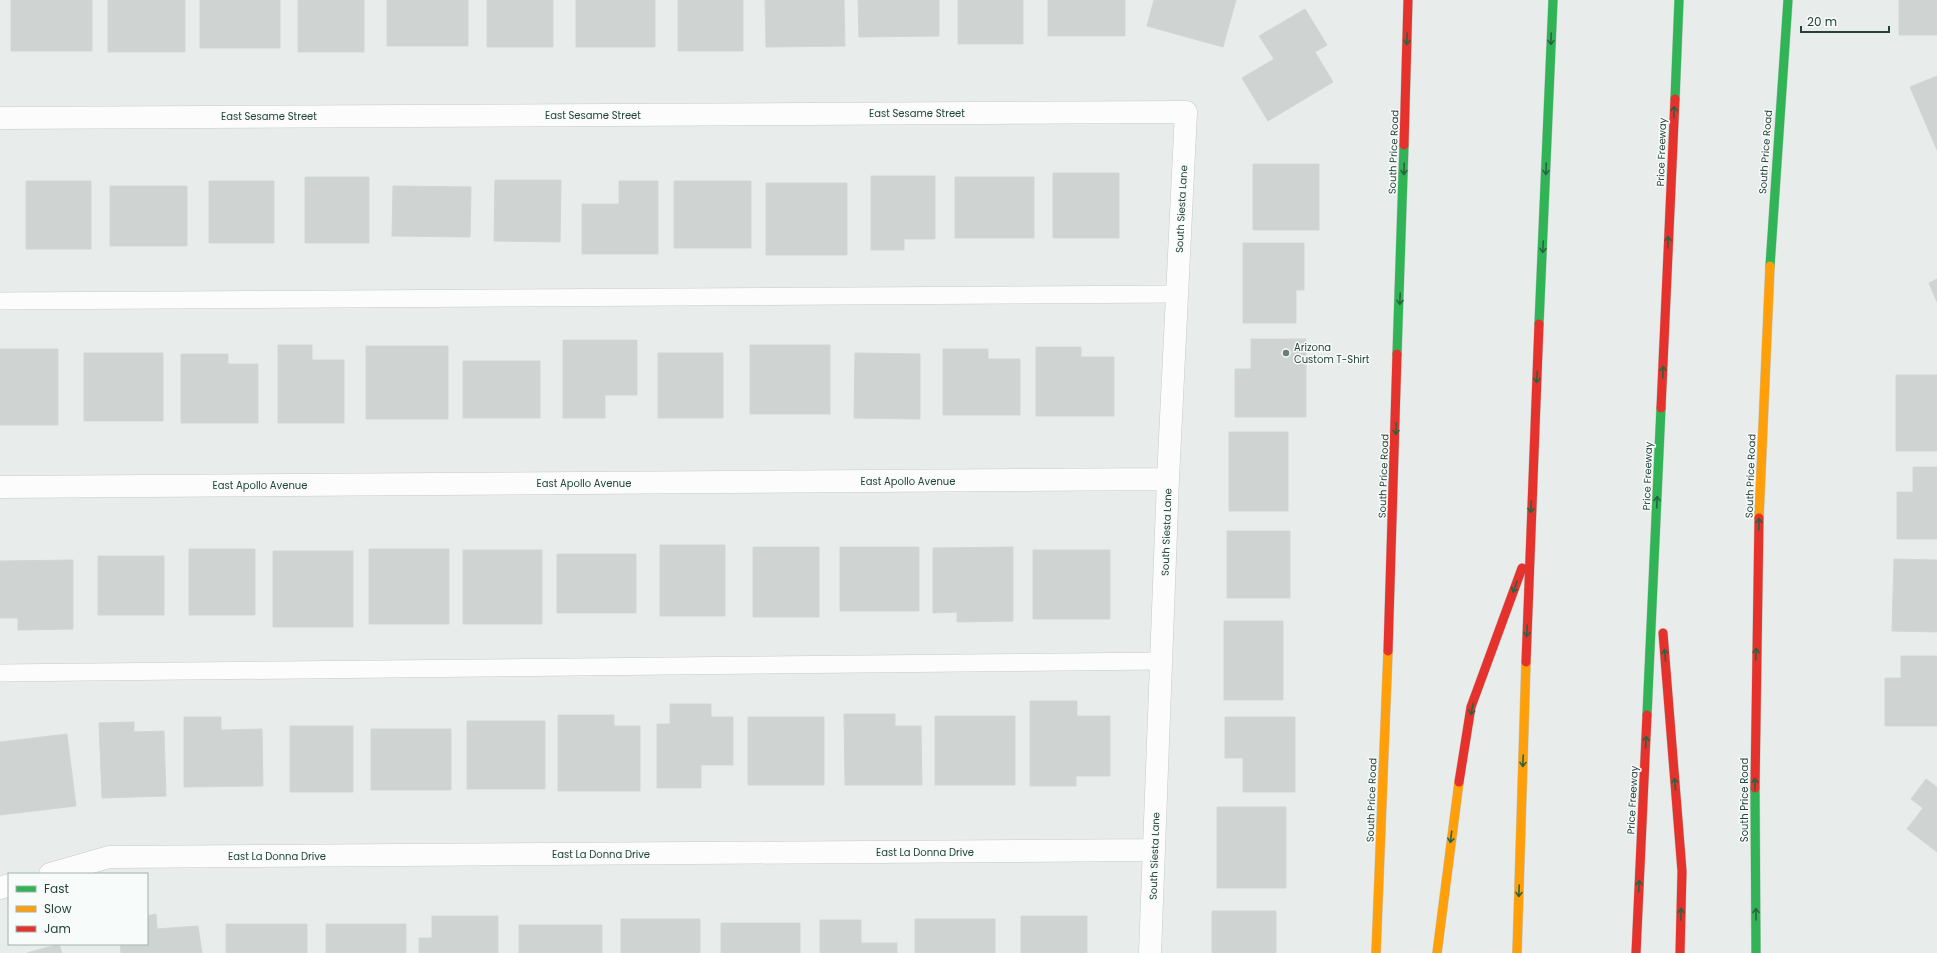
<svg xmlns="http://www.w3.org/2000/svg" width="1937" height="953" font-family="Poppins,sans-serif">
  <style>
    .building { fill: #cfd4d2; stroke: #d1d6d4 }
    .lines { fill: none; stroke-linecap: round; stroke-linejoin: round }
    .lane-casing { stroke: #c5cac8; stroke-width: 18 }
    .street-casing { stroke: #c5cac8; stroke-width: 23 }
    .fast-casing { stroke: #c3cbc8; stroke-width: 10 }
    .slow-casing { stroke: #c3cbc8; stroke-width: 10 }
    .jam-casing { stroke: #c3cbc8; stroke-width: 10 }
    .lane { stroke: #fcfcfc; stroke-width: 17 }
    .street { stroke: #fcfcfc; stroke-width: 22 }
    .fast { stroke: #30b455; stroke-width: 9 }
    .slow { stroke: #ff9f0a; stroke-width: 9 }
    .jam { stroke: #e5322d; stroke-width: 9 }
    .oneway { stroke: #286442 }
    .poi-dot { fill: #697e78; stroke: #f7fbf9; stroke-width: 1.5 }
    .labels { text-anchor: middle; stroke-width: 3; stroke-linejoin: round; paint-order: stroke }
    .street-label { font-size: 10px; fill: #24423a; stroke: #f7fbf9 }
    .poi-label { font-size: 10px; fill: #24423a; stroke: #f7fbf9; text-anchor: start }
  </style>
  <rect width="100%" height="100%" fill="#e8edeb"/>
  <!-- building -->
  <path class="building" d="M11 0H92V51H11Z
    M108 0H185V52H108Z
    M200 0H280V48H200Z
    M298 0H364V52H298Z
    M387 0H468V46H387Z
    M487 0H553V47H487Z
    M576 0H655V47H576Z
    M678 0H743V51H678Z
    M765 0H844L845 46 766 47Z
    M858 0H939V36L859 37Z
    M958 0H1023V44H958Z
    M1048 0H1125V36H1048Z
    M1154 0H1236L1223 47 1147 26Z
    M1899 0H1937V35H1899Z
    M1305 9 1327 45 1315 52 1333 82 1268 121 1242 78 1274 59 1259 36Z
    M1937 76V150L1910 87Z
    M1253 164H1319V230H1253Z
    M1053 173H1119V238H1053Z
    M871 176H935V239H904V250H871Z
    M305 177H369V243H305Z
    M955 177H1034V238H955Z
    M495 180H561L560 242 494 241Z
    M26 181H91V249H26Z
    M209 181H274V243H209Z
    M619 181H658V254H582V204H619Z
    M674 181H751V248H674Z
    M766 183H847V255H766Z
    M110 186H187V246H110Z
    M393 186 471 187 470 237 392 236Z
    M1243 243H1304V290H1296V323H1243Z
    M1937 279V302L1929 283Z
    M1251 339H1306V417H1235V369H1251Z
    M563 340H637V395H605V418H563Z
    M278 345H312V360H344V423H278Z
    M750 345H830V414H750Z
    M366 346H448V419H366Z
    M1036 347H1081V357H1114V416H1036Z
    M0 349H58V425H0Z
    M943 349H988V359H1020V415H943Z
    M84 353H163V421H84Z
    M658 353H723V418H658Z
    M855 353 920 354V419L854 418Z
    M181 354H228V364H258V423H181Z
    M463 361H540V418H463Z
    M1896 375H1937V451H1896Z
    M1229 432H1288V511H1229Z
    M1913 467H1937V539H1897V492H1913Z
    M1227 531H1290V598H1227Z
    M660 545H725V616H660Z
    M753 547H819V617H753Z
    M840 547H919V611H840Z
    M1013 547V621L957 622V612L933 613V548Z
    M189 549H255V615H189Z
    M369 549H449V624H369Z
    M463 550H542V624H463Z
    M1033 550H1110V619H1033Z
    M273 551H353V627H273Z
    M557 554H636V613H557Z
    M98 556H164V615H98Z
    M1894 559 1937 560V632L1892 631Z
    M73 560V629L18 630V618H0V561Z
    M1224 621H1283V700H1224Z
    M1901 656H1937V726H1885V678H1901Z
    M1030 701H1077V716H1110V776H1076V786H1030Z
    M670 704H711V717H733V765H701V788H657V724H670Z
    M844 714H895V726H921L922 785H845Z
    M558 715H614V726H640V791H558Z
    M935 716H1015V785H935Z
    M184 717H221V730L262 729 263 786 184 787Z
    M748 717H824V785H748Z
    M1225 717H1295V792H1243V758H1225Z
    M467 721H545V789H467Z
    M134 722V732L164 731 166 796 102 798 99 723Z
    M290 726H353V792H290Z
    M371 729H451V790H371Z
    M67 734 76 806 0 815V742Z
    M1926 779 1937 787V852L1907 829 1923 808 1911 799Z
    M1217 807H1286V888H1217Z
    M1212 911H1276V953H1212Z
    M156 914 157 929 198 926 202 953H121L120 944H147V916Z
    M432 916H498V953H419V938H432Z
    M1021 916H1087V953H1021Z
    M621 919H700V953H621Z
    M915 919H995V953H915Z
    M820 920H861V943H897V953H820Z
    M721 923H800V953H721Z
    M226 924H307V953H226Z
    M326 924H406V953H326Z
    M519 925H602V953H519Z
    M59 944 62 953H27Z"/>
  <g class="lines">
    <!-- lane casing -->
    <g class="lane-casing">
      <path id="lane" d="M0 301 1177 294
        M0 673 1161 661"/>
    </g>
    <!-- street casing -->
    <g class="street-casing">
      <path id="street" d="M0 118 1186 112 1168 479 1150 953
        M0 487 1168 479
        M50 874 109 857 1154 850
        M0 888 9 885"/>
    </g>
    <!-- fast casing -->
    <g class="fast-casing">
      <path id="fast" d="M1675 99 1679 0
        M1770 266 1788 0
        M1539 324 1553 0
        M1397 354 1404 145
        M1647 715 1661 408
        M1755 788 1756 953"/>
    </g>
    <!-- slow casing -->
    <g class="slow-casing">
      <path id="slow" d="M1759 518 1770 266
        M1376 953 1388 651
        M1437 953 1459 782
        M1517 953 1526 662"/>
    </g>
    <!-- jam casing -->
    <g class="jam-casing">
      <path id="jam" d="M1404 145 1408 0
        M1661 408 1675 99
        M1663 633 1682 871 1680 953
        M1388 651 1397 354
        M1526 662 1539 324
        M1459 782 1471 707 1522 568
        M1755 788 1759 518
        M1636 953 1647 715"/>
    </g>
    <!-- lane -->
    <use href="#lane" class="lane"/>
    <!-- street -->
    <use href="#street" class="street"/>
    <!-- fast -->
    <use href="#fast" class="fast"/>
    <!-- slow -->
    <use href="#slow" class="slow"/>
    <!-- jam -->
    <use href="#jam" class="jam"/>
  </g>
  <!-- one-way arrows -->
  <defs><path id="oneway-shaft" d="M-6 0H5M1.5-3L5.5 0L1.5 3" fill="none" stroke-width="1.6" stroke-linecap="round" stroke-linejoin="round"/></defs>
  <g class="oneway">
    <use href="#oneway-shaft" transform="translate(1407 39) rotate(91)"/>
    <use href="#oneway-shaft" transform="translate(1551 39) rotate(92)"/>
    <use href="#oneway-shaft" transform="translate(1674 112) rotate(-88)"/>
    <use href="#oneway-shaft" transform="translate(1404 169) rotate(92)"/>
    <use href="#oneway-shaft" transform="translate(1546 169) rotate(92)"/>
    <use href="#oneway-shaft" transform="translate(1668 242) rotate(-88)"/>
    <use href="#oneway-shaft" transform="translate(1543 247) rotate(93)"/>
    <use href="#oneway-shaft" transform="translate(1400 299) rotate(92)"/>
    <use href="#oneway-shaft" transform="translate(1663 372) rotate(-88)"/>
    <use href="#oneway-shaft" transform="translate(1537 377) rotate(93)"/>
    <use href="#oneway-shaft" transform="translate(1396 429) rotate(92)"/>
    <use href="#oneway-shaft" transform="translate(1657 502) rotate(-88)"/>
    <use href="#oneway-shaft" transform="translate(1531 507) rotate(93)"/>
    <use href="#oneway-shaft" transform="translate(1759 524) rotate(-88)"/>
    <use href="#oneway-shaft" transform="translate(1515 587) rotate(110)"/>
    <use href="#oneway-shaft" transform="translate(1527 631) rotate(92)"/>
    <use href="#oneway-shaft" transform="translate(1756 654) rotate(-89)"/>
    <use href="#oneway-shaft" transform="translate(1665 655) rotate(-95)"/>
    <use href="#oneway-shaft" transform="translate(1472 709) rotate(103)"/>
    <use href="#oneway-shaft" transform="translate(1646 742) rotate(-87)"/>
    <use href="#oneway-shaft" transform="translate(1523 761) rotate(92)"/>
    <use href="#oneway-shaft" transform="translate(1675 784) rotate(-95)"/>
    <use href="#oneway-shaft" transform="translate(1755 784) rotate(-90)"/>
    <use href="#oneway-shaft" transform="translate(1451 837) rotate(97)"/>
    <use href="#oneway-shaft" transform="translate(1639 886) rotate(-87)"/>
    <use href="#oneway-shaft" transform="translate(1519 891) rotate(92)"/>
    <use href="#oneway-shaft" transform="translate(1681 914) rotate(-89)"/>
    <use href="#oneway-shaft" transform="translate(1756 914) rotate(-91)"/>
  </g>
  <!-- markers -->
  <circle class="poi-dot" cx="1286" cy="353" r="4"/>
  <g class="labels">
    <!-- street labels -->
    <g class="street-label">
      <text x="917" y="117">East Sesame Street</text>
      <text x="593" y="119">East Sesame Street</text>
      <text x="269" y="120">East Sesame Street</text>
      <text transform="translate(1393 152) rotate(-88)" y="4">South Price Road</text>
      <text transform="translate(1661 152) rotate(-88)" y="4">Price Freeway</text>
      <text transform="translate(1765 152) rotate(-86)" y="4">South Price Road</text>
      <text transform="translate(1181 209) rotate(-87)" y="4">South Siesta Lane</text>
      <text transform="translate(1383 476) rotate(-88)" y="4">South Price Road</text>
      <text transform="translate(1647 476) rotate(-88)" y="4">Price Freeway</text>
      <text transform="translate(1750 476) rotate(-88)" y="4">South Price Road</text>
      <text x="908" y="485">East Apollo Avenue</text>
      <text x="584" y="487">East Apollo Avenue</text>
      <text x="260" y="489">East Apollo Avenue</text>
      <text transform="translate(1166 532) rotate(-88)" y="4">South Siesta Lane</text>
      <text transform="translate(1371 800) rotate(-88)" y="4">South Price Road</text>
      <text transform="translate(1632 800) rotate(-87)" y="4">Price Freeway</text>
      <text transform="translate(1744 800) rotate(-90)" y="4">South Price Road</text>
      <text x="925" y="856">East La Donna Drive</text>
      <text x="601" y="858">East La Donna Drive</text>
      <text x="277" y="860">East La Donna Drive</text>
      <text transform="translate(1154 856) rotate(-88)" y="4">South Siesta Lane</text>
    </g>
    <!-- poi labels -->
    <g class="poi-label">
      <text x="1294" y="351">Arizona<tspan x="1294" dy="12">Custom T-Shirt</tspan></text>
    </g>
  </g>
  <!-- legend -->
  <rect x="8" y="873" width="140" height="72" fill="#f7fbf9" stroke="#a3b1ad"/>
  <rect x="16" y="886" width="20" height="6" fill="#30b455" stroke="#a3b1ad"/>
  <text x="44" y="893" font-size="12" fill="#24423a">Fast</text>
  <rect x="16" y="906" width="20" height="6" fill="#ff9f0a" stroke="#a3b1ad"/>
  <text x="44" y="913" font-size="12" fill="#24423a">Slow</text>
  <rect x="16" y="926" width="20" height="6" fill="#e5322d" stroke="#a3b1ad"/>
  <text x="44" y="933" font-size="12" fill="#24423a">Jam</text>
  <!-- scale -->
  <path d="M1801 26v6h88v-6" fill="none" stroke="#24423a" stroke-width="2"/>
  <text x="1807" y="26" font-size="12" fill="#24423a" stroke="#f7fbf9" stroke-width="3" paint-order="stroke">20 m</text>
</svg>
